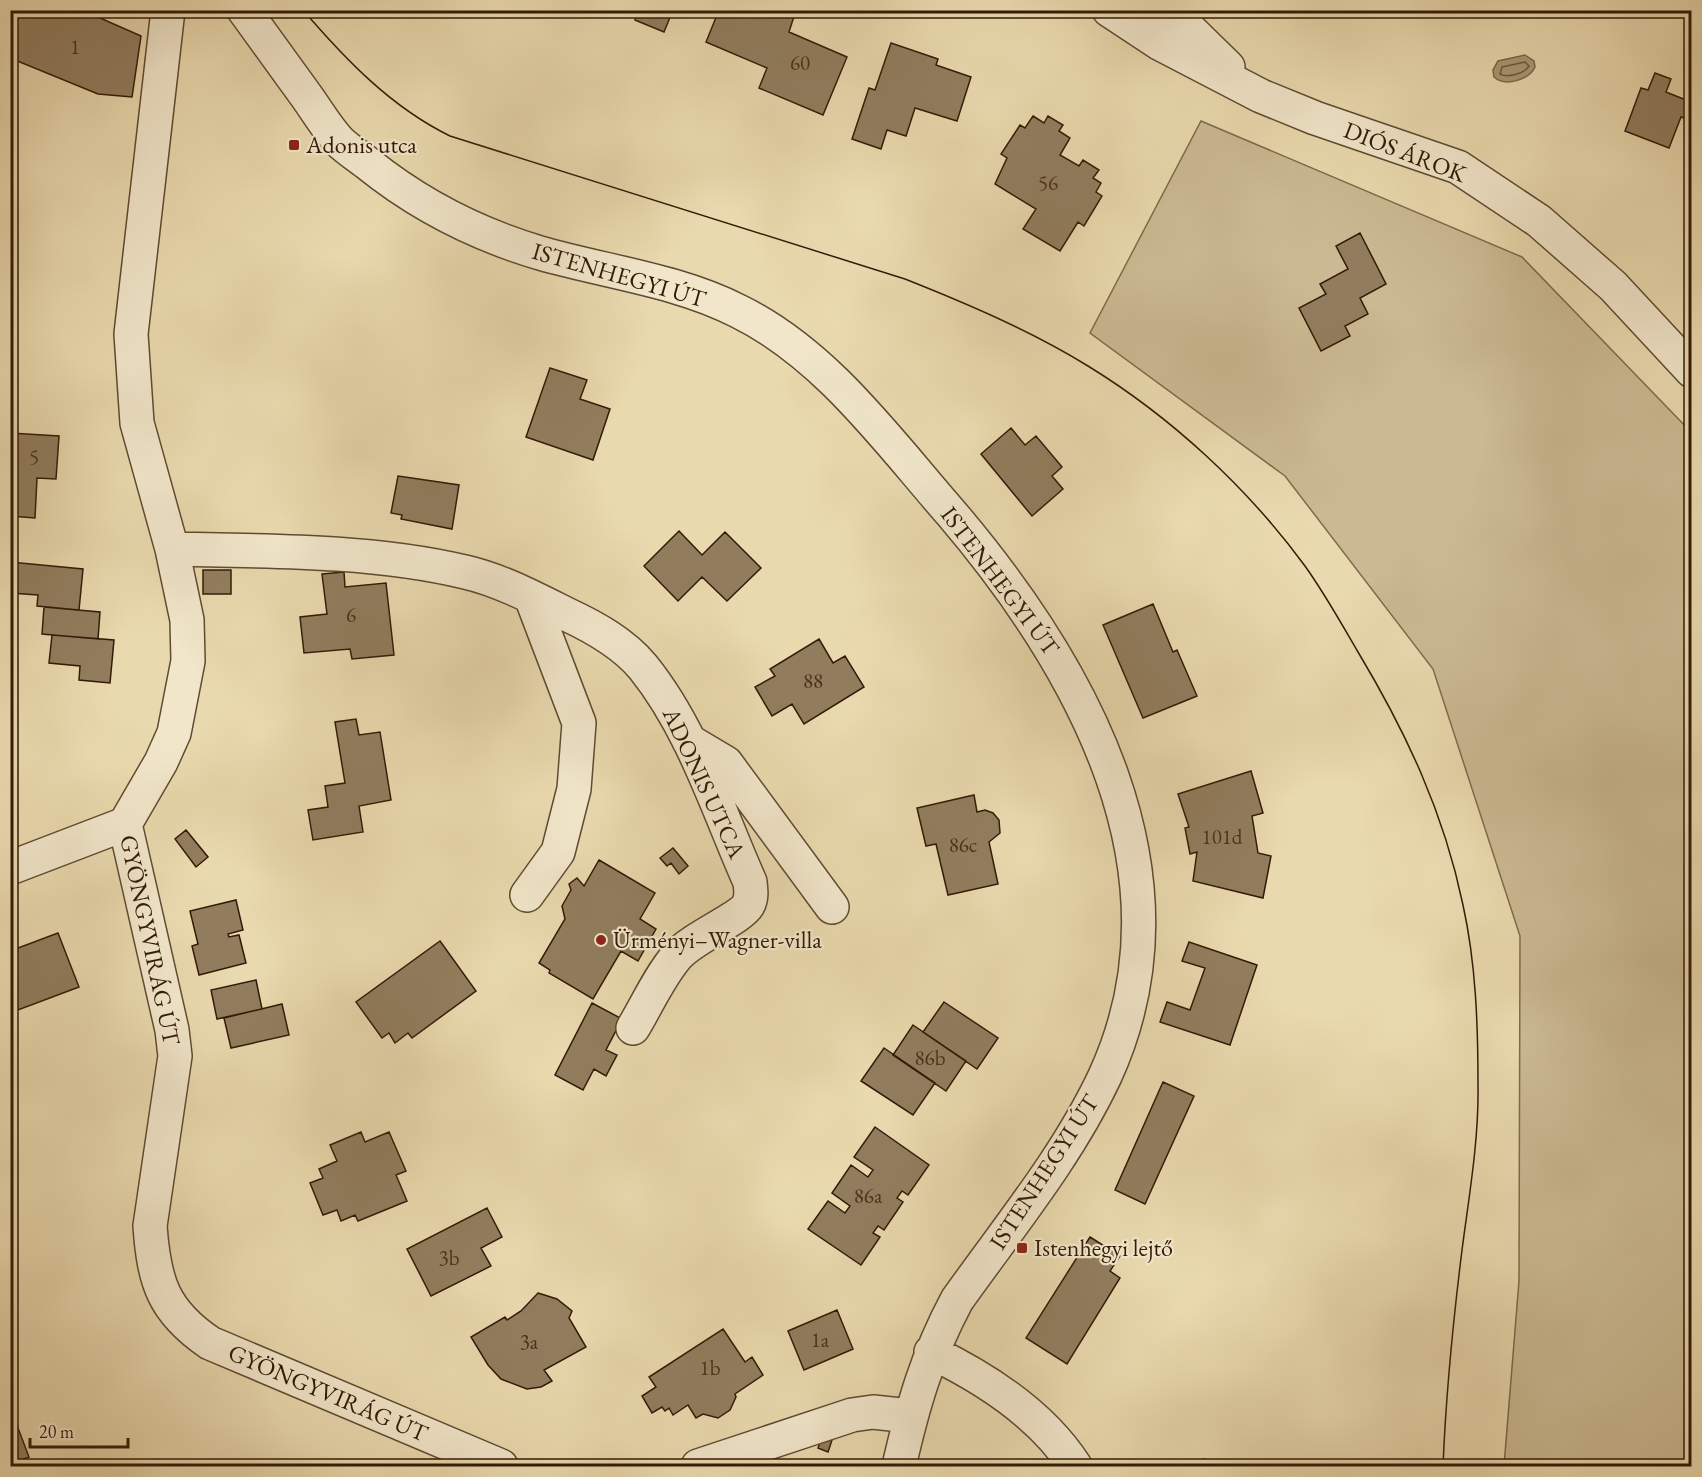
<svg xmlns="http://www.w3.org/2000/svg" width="1702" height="1477" font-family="'EB Garamond',serif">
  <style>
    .green { fill: #cab992; stroke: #7e6a4c; stroke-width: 1.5 }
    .water { fill: #ab9875; stroke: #7b6649; stroke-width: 1.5 }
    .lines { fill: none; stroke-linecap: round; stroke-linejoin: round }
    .shore { stroke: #6e593e; stroke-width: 1.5 }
    .building { fill: #917d5e; stroke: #321a07; stroke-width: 1.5 }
    .minor-casing { stroke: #604a31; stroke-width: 36 }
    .minor { stroke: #f1e6ca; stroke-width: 33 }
    .tram { stroke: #321a07; stroke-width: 1.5 }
    .poi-dot { fill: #8f2418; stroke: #f1e6ca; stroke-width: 2 }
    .labels { text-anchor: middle; stroke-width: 4.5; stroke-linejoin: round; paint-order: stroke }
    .number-label { font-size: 21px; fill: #4a331d }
    .poi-label { font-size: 24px; fill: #321a07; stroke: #f1e6ca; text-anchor: start }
    .street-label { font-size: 24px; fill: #321a07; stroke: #f1e6ca }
  </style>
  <rect width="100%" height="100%" fill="#e9d9ae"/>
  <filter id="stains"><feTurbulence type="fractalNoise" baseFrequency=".00333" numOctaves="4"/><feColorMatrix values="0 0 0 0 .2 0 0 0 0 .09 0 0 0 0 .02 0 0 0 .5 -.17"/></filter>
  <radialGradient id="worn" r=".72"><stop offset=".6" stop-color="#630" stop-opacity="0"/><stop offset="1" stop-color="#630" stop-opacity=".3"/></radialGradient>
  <!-- green -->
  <path class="green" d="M1201 121 1522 257 1691 432V1466H1504L1519 1281 1520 936 1433 669 1285 476 1090 333Z"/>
  <!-- water -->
  <path class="water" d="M1525 55 1534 61 1535 67C1529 80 1505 87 1494 77L1493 70 1498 61Z"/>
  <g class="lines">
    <!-- shore -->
    <path class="shore" d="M1525 62 1529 66C1524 74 1507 78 1500 74L1502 67Z"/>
  </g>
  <!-- building -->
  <path class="building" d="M10 10H82L141 36 132 97 98 94 10 58Z
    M622 10H673L664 32 635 20 636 16Z
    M719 10H796L789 32 847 57 823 115 759 88 767 68 706 42Z
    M891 43 938 59 936 65 971 77 957 121 915 108 906 136 887 130 881 149 852 139 869 88 875 90Z
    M1655 73 1671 79 1666 92 1691 102 1684 118 1681 117 1669 148 1625 131 1641 88 1648 90Z
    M1033 116 1044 123 1048 116 1063 125 1059 131 1070 138 1060 155 1079 166 1083 160 1099 170 1093 178 1101 183 1096 192 1102 196 1084 226 1078 222 1060 251 1023 229 1036 209 995 184 1007 158 1001 154 1020 125 1025 128Z
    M1360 233 1386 284 1360 298 1368 314 1345 326 1350 336 1321 351 1299 308 1326 294 1320 284 1348 269 1336 246Z
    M550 368 587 380 580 399 610 409 593 460 526 437Z
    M1011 428 1025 445 1036 436 1062 467 1052 476 1063 489 1032 516 981 454Z
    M10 433 59 436 56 479 37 478 35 518 10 516Z
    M398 476 459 485 452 529 401 519 402 515 391 513Z
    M679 531 702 555 725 532 761 568 727 601 702 577 678 601 644 566Z
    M10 562 83 569 79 610 37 606 38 595 10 593Z
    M203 570H231V594H203Z
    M344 572 345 587 386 583 394 655 352 659 350 649 304 653 300 617 327 614 322 574Z
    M1153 604 1173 652 1177 650 1197 696 1143 718 1103 625Z
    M44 607 100 612 98 639 42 634Z
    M52 635 114 640 110 683 79 680 80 666 49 663Z
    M819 639 833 663 845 656 864 687 804 724 792 704 772 716 755 687 775 676 770 669Z
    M356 719 359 735 380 732 391 800 359 806 363 832 313 840 308 810 328 807 325 786 345 783 335 722Z
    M1251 771 1263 813 1252 816 1258 853 1271 856 1263 898 1193 881 1197 852 1190 854 1185 828 1189 827 1178 794Z
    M974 795 977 812 985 810 993 813 999 820 1000 833 989 842 998 884 948 895 936 844 926 846 917 808Z
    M186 830 208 857 196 867 175 839Z
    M673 848 688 866 679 874 671 863 667 866 660 858Z
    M599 860 655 893 640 919 656 929 638 961 621 951 593 999 549 973 550 970 539 963 565 919 562 906 571 890 569 884 577 878 584 886Z
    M236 900 243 930 228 934 229 937 239 935 246 963 199 975 192 946 198 944 190 911Z
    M58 933 79 987 10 1013V951Z
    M440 941 476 991 412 1038 408 1033 395 1043 389 1033 382 1038 356 1002Z
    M1189 942 1257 965 1230 1045 1160 1022 1167 1002 1190 1010 1205 968 1182 961Z
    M256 980 262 1009 217 1019 211 990Z
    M944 1002 998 1038 977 1069 923 1032Z
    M592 1003 622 1019 606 1050 617 1055 606 1076 594 1069 583 1090 555 1075Z
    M282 1004 289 1035 231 1048 224 1018Z
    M913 1025 966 1061 946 1091 893 1055Z
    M884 1048 935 1083 913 1115 861 1081Z
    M1163 1082 1194 1096 1145 1204 1115 1190Z
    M875 1127 929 1165 908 1195 902 1191 897 1198 903 1202 884 1230 878 1226 873 1233 880 1237 861 1265 808 1229 828 1201 845 1213 850 1206 832 1193 851 1165 868 1177 873 1170 854 1157Z
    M361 1132 365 1142 389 1132 406 1171 396 1175 407 1201 358 1221 355 1215 341 1221 337 1210 323 1215 310 1183 323 1178 319 1169 337 1161 330 1145Z
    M487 1208 502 1237 481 1248 491 1266 431 1296 407 1249Z
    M1090 1237 1120 1256 1110 1271 1120 1278 1067 1364 1026 1338Z
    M538 1293 557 1299 572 1311 569 1318 586 1347 544 1370 552 1381 541 1387 527 1389 501 1379 488 1365 471 1337 505 1317 507 1320 521 1311Z
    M837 1310 853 1349 804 1370 788 1331Z
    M723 1329 745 1362 752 1357 763 1375 735 1394 736 1397 730 1410 718 1418 703 1414 696 1418 688 1405 673 1415 669 1408 665 1411 662 1407 652 1413 642 1396 656 1387 649 1377Z
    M10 1407 29 1457 10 1464Z
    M822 1437 832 1440 828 1452 818 1448Z
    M1204 1459 1206 1466H1180Z"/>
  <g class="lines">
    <!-- minor casing -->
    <g class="minor-casing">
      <path id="minor" d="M244 10C265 39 286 68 307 97 317 111 327 128 339 141 347 149 358 156 367 163 419 205 476 234 540 253 606 272 677 280 738 311 826 354 888 441 951 513 1082 667 1198 873 1105 1076 1067 1157 1008 1228 957 1300 927 1356 913 1405 899 1466
        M1109 10 1159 43 1261 96 1315 118 1458 167 1539 221 1613 286 1692 371
        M1163 10 1182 22 1228 67
        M172 549C267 551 373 550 465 572 500 580 534 598 566 614 594 627 623 643 643 667 693 729 718 810 750 882 751 890 752 898 748 905 741 918 692 938 677 956 659 977 647 1005 633 1028
        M689 741 726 763 832 907
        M125 824 172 1030 175 1056 150 1226C154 1282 163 1311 210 1343L501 1466
        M125 824 161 762 174 733 188 661 187 620 172 549 137 423 131 334 168 10
        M10 868 125 824
        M527 895 558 852 574 789 579 723 531 597
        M931 1352C985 1378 1042 1415 1075 1466
        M698 1466 852 1415 873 1412 910 1416"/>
    </g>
    <!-- minor -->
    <use href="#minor" class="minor"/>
    <!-- tram -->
    <path class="tram" d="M303 10C346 60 391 107 450 136L905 279C968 304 1031 331 1088 366 1171 417 1247 487 1305 566 1325 594 1341 623 1358 652 1406 732 1444 813 1463 905 1476 964 1478 1025 1478 1085 1479 1140 1469 1196 1462 1250 1453 1322 1446 1394 1443 1466"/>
  </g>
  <!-- markers -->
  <g class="poi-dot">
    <rect x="288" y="139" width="12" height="12" rx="3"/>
    <circle cx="601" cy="940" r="6"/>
    <rect x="1016" y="1242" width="12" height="12" rx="3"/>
  </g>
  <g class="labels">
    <!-- number labels -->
    <g class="number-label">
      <text x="75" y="54">1</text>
      <text x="800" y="70">60</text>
      <text x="1048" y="190">56</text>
      <text x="34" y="464">5</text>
      <text x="351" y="622">6</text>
      <text x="813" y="688">88</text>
      <text x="1222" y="844">101d</text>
      <text x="963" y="852">86c</text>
      <text x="930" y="1065">86b</text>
      <text x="868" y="1203">86a</text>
      <text x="449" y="1265">3b</text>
      <text x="820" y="1347">1a</text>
      <text x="529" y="1349">3a</text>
      <text x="710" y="1375">1b</text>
    </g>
    <!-- poi labels -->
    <g class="poi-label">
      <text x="306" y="153">Adonis utca</text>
      <text x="613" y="948">Ürményi–Wagner-villa</text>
      <text x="1034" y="1256">Istenhegyi lejtő</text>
    </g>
    <!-- street labels -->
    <g class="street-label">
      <text transform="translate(1405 152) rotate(21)" y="8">DIÓS ÁROK</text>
      <text transform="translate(619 275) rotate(16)" y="8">ISTENHEGYI ÚT</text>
      <text transform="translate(1000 581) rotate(53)" y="8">ISTENHEGYI ÚT</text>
      <text transform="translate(704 783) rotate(65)" y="8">ADONIS UTCA</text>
      <text transform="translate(150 940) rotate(78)" y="8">GYÖNGYVIRÁG ÚT</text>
      <text transform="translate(1044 1172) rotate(-57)" y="8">ISTENHEGYI ÚT</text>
      <text transform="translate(328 1393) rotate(23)" y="8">GYÖNGYVIRÁG ÚT</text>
    </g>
  </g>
  <!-- margin -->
  <rect width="1702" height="1477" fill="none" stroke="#e9d9ae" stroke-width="36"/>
  <rect x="12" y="12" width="1678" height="1453" fill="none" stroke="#321a07" stroke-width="3"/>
  <rect x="18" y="18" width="1666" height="1441" fill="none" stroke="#321a07" stroke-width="1.5"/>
  <!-- scale -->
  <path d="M30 1438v9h98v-9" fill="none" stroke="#321a07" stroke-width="3"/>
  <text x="39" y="1438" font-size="18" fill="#321a07" stroke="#f1e6ca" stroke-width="4.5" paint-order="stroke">20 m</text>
  <rect width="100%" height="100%" filter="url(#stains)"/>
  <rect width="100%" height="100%" fill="url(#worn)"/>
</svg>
